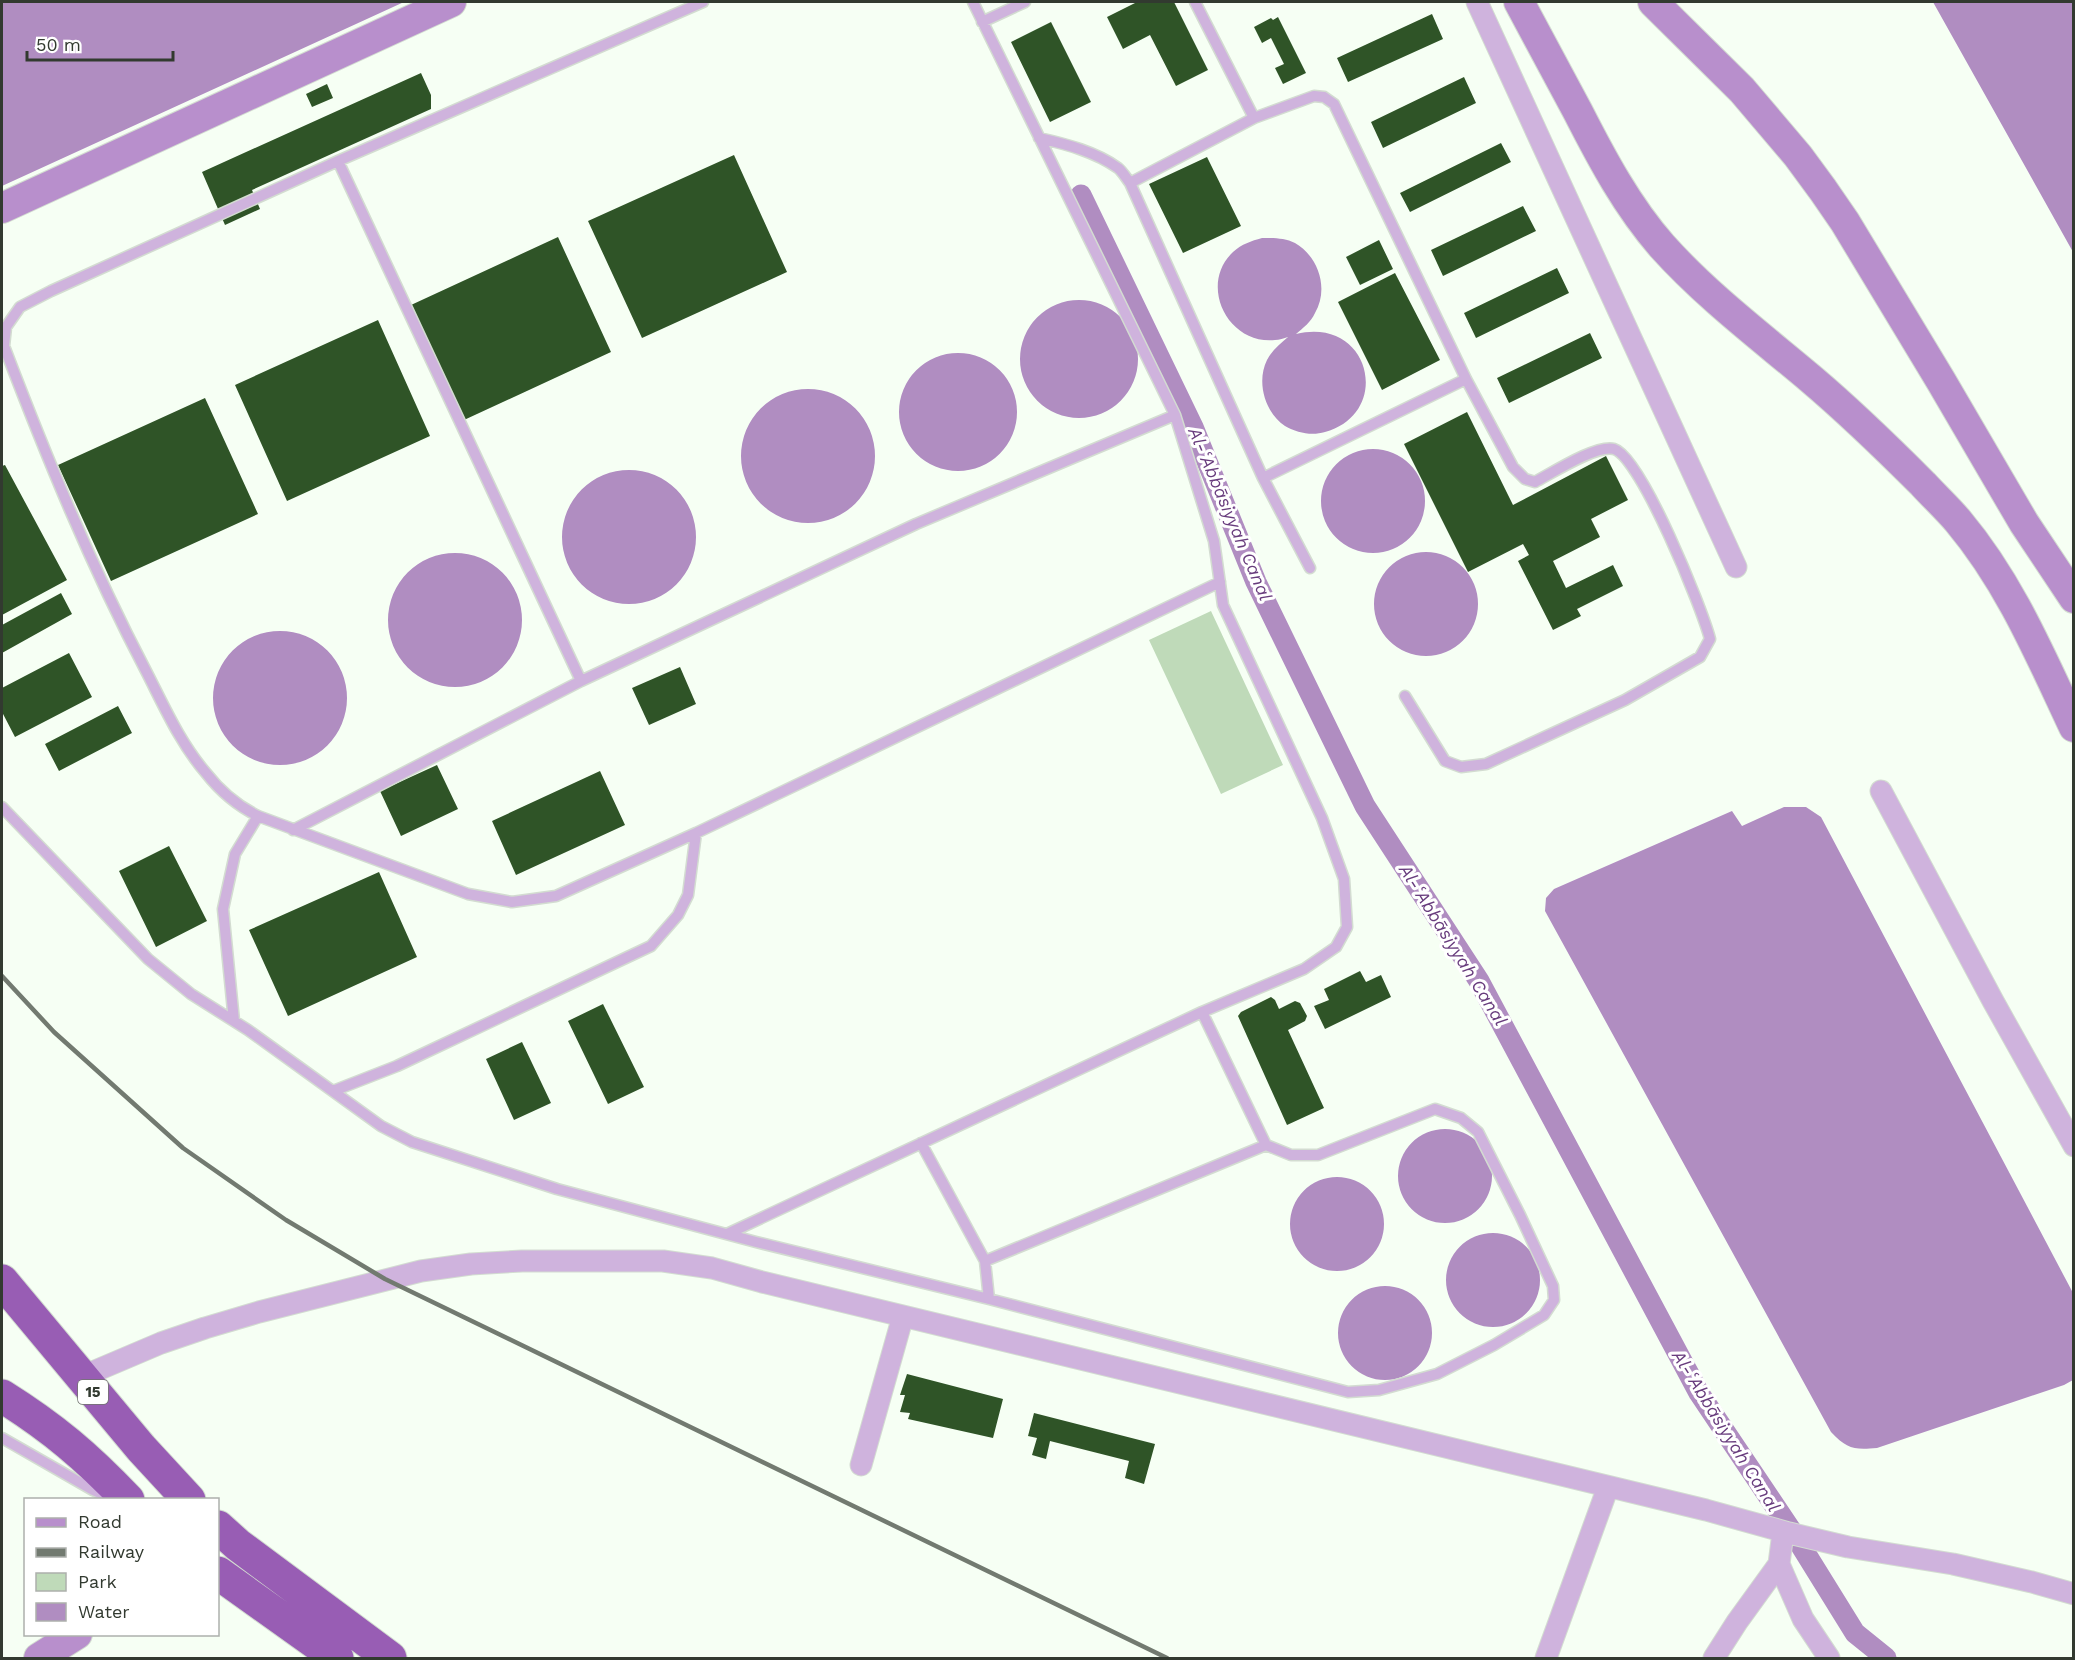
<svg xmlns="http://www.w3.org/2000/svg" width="2075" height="1660" font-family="'Work Sans',sans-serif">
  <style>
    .green { fill: #bfdab9 }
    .water { fill: #b08dc1 }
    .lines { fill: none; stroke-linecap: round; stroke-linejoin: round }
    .canal { stroke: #b08dc1; stroke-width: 21 }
    .building { fill: #2f5427 }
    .lane-casing { stroke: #d3dcd1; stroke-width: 13 }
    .street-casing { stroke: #d3dcd1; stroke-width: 23 }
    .secondary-casing { stroke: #d3dcd1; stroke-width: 32 }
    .highway-casing { stroke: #d3dcd1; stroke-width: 35 }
    .lane { stroke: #cfb3dd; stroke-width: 10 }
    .street { stroke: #cfb3dd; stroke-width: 21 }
    .secondary { stroke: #b88fcc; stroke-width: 30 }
    .highway { stroke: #985db4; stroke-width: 33 }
    .rail { stroke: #727a70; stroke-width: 4.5 }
    .labels { text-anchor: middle; stroke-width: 6; stroke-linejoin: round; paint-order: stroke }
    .shield { fill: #fff; stroke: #70756e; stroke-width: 1.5 }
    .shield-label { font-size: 15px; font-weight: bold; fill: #323a30 }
    .water-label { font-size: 18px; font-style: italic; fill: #683c7d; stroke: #fff }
  </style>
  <rect width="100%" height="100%" fill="#f6fff4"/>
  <!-- green -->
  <path class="green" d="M1211 611 1283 765 1221 794 1149 640Z"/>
  <!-- water -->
  <path class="water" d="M2 2H404L2 186Z
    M1933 2H2073V252Z
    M1262 238C1274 238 1285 238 1295 243 1319 257 1329 289 1315 313 1311 322 1303 328 1296 334 1371 316 1393 413 1325 432 1312 436 1297 433 1285 426 1265 413 1256 382 1267 360 1272 350 1280 344 1288 337 1284 338 1279 340 1275 340 1228 345 1198 285 1233 252 1242 244 1251 241 1262 238Z
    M1020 359a59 59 0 1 1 118 0a59 59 0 1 1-118 0Z
    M899 412a59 59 0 1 1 118 0a59 59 0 1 1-118 0Z
    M741 456a67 67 0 1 1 134 0a67 67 0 1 1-134 0Z
    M1321 501a52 52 0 1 1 104 0a52 52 0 1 1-104 0Z
    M562 537a67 67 0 1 1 134 0a67 67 0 1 1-134 0Z
    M1374 604a52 52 0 1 1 104 0a52 52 0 1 1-104 0Z
    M388 620a67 67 0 1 1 134 0a67 67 0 1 1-134 0Z
    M213 698a67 67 0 1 1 134 0a67 67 0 1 1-134 0Z
    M1784 807H1806L1821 817 2073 1293V1380L2064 1385 1877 1448C1854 1450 1847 1449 1831 1432L1545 911 1546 898 1554 889 1732 811 1742 826Z
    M1398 1176a47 47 0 1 1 94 0a47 47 0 1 1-94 0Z
    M1290 1224a47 47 0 1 1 94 0a47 47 0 1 1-94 0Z
    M1446 1280a47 47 0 1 1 94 0a47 47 0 1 1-94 0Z
    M1338 1333a47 47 0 1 1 94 0a47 47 0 1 1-94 0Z"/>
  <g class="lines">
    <!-- canal -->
    <path class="canal" d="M1081 195 1193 427 1256 582 1365 806 1479 981 1699 1393 1793 1533 1855 1633 1886 1658"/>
  </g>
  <!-- building -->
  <path class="building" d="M1134 2H1174L1208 70 1176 86 1150 35 1123 49 1107 17 1135 3Z
    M1432 14 1443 39 1348 82 1337 58Z
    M1278 17 1306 73 1283 84 1275 68 1284 64 1271 38 1262 43 1254 27 1271 18 1273 20Z
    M1051 22 1091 102 1050 122 1011 42Z
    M421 73 431 95V109L252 190 260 209 225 225 202 172Z
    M1464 77 1476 103 1383 148 1371 122Z
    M327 84 333 98 312 107 306 94Z
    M1501 143 1511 162 1410 212 1400 193Z
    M734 155 787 272 642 338 588 221Z
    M1207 157 1241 226 1183 253 1149 184Z
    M1523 206 1536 231 1443 276 1431 250Z
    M558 237 611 352 464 420 411 305Z
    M1379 240 1393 269 1360 285 1346 257Z
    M1557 268 1569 293 1476 338 1464 313Z
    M1395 273 1440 360 1382 390 1338 302Z
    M378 320 430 436 287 501 235 385Z
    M1590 333 1602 358 1509 403 1497 378Z
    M205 398 258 514 111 581 58 465Z
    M1467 412 1513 505 1606 456 1628 500 1591 519 1600 537 1553 561 1566 588 1613 565 1623 586 1577 609 1581 616 1553 630 1518 561 1529 555 1523 544 1468 572 1404 444Z
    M5 465 67 580 2 615V466Z
    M61 593 72 614 2 653V625Z
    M69 653 92 697 15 737 2 712V688Z
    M680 667 696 704 649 725 632 688Z
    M118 706 132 733 59 771 45 744Z
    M437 765 458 809 401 836 380 791Z
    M600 771 625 825 516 875 492 821Z
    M169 846 207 921 156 947 119 871Z
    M379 872 417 957 288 1016 249 930Z
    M1360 971 1366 982 1381 975 1391 997 1325 1029 1314 1006 1329 1000 1324 989Z
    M1271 997 1275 1000 1279 1009 1295 1001 1300 1003 1307 1016 1305 1021 1288 1030 1324 1108 1287 1125 1238 1016 1241 1012Z
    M603 1004 644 1087 608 1104 568 1021Z
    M522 1042 551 1103 514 1120 486 1059Z
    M907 1374 1003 1399 993 1438 908 1419 910 1413 900 1412 905 1395H900Z
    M1034 1413 1155 1444 1144 1484 1125 1478 1129 1461 1050 1441 1046 1459 1032 1455 1037 1438 1028 1436Z"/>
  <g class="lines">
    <!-- lane casing -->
    <g class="lane-casing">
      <path id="lane" d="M703 2 338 161 51 291 20 307 6 327 4 346C46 456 91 566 146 671 164 706 180 743 206 773 220 791 238 806 258 816L468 894 512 902 556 896 696 833 1220 582
        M1195 2 1254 118 1314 96 1324 97 1334 104 1466 379 1513 467 1525 479 1535 482C1552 473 1597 444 1614 449 1641 457 1702 608 1710 639L1700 657 1625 700 1486 764 1461 767 1445 761 1405 696
        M982 22 1025 2
        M1039 138C1066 144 1096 152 1118 168 1123 172 1126 178 1130 183L1263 478 1466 379
        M338 161 581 681
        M1130 183 1254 118
        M1263 478 1310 568
        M2 807 148 959 191 994 248 1030 381 1126 412 1142 557 1189 756 1242 989 1299 1348 1392 1379 1390 1437 1374 1494 1345 1544 1315 1554 1300 1553 1286 1520 1215 1478 1132 1461 1118 1435 1109 1318 1155H1291L1266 1145 1202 1012
        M293 830 581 681 916 524 1175 415
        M234 1021 223 909 235 854 258 816
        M333 1091 397 1066 651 946 678 915 688 895 696 833
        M921 1143 985 1261 989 1299
        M727 1234 1202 1012 1304 969 1336 947 1347 927 1344 879 1322 818 1223 605 1214 541 1175 415 973 2
        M985 1261 1266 1145
        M2 1438 93 1490 109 1497"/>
    </g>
    <!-- street casing -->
    <g class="street-casing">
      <path id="street" d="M1477 2 1736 567
        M1881 791 1993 1001 2074 1146
        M81 1377 161 1343 205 1328 259 1312 421 1271 471 1264 522 1261H663L712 1268 762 1282 1706 1510 1789 1533 1848 1547 1953 1564 2032 1582 2074 1594
        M861 1465 903 1316
        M1783 1532 1779 1564 1803 1619 1829 1658
        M1546 1658 1608 1487
        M1714 1658 1737 1622 1779 1564"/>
    </g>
    <!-- secondary casing -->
    <g class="secondary-casing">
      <path id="secondary" d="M1519 2C1538 38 1558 75 1578 112 1602 159 1627 206 1662 246 1707 296 1760 336 1811 379 1850 412 1887 448 1923 484 1934 496 1947 508 1958 521 2010 583 2040 655 2074 727
        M1653 2 1742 90 1798 156 1823 190 1845 222 1941 381 2024 523 2074 598
        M2 208 451 2
        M39 1658 77 1634"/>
    </g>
    <!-- highway casing -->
    <g class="highway-casing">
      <path id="highway" d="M2 1281 141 1448 189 1500
        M2 1396C53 1428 86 1456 128 1500
        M218 1527 238 1545 390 1658
        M218 1573 337 1658"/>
    </g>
    <!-- lane -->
    <use href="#lane" class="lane"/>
    <!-- street -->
    <use href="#street" class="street"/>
    <!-- secondary -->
    <use href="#secondary" class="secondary"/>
    <!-- highway -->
    <use href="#highway" class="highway"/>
    <!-- rail -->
    <path class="rail" d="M2 976 54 1032 183 1148 286 1220 385 1279 1167 1658"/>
  </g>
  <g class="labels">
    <!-- shield labels -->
    <rect class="shield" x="78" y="1380" width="30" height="24" rx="4.5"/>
    <g class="shield-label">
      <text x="93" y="1397">15</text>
    </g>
    <!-- water labels -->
    <g class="water-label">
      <text transform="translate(1230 514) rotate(67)" y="6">Al-ʿAbbāsiyyah Canal</text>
      <text transform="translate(1453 945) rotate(58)" y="6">Al-ʿAbbāsiyyah Canal</text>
      <text transform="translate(1726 1431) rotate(58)" y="6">Al-ʿAbbāsiyyah Canal</text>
    </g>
  </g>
  <!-- border -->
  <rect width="2075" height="1660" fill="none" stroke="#323a30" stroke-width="6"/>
  <!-- legend -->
  <rect x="24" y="1498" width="195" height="138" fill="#ffffff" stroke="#adb0ac" stroke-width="1.5"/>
  <rect x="36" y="1518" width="30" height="9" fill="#b88fcc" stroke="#adb0ac" stroke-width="1.5"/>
  <text x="78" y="1528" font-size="18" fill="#323a30">Road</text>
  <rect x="36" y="1548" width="30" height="9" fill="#727a70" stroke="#adb0ac" stroke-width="1.5"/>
  <text x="78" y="1558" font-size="18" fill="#323a30">Railway</text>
  <rect x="36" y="1573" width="30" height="18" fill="#bfdab9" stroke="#adb0ac" stroke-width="1.5"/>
  <text x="78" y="1588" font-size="18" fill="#323a30">Park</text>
  <rect x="36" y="1603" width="30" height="18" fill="#b08dc1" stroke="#adb0ac" stroke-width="1.5"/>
  <text x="78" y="1618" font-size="18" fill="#323a30">Water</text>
  <!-- scale -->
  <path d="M27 51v9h146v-9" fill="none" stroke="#323a30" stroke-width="3"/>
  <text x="36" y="51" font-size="18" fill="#323a30" stroke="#ffffff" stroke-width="4.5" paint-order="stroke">50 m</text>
</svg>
